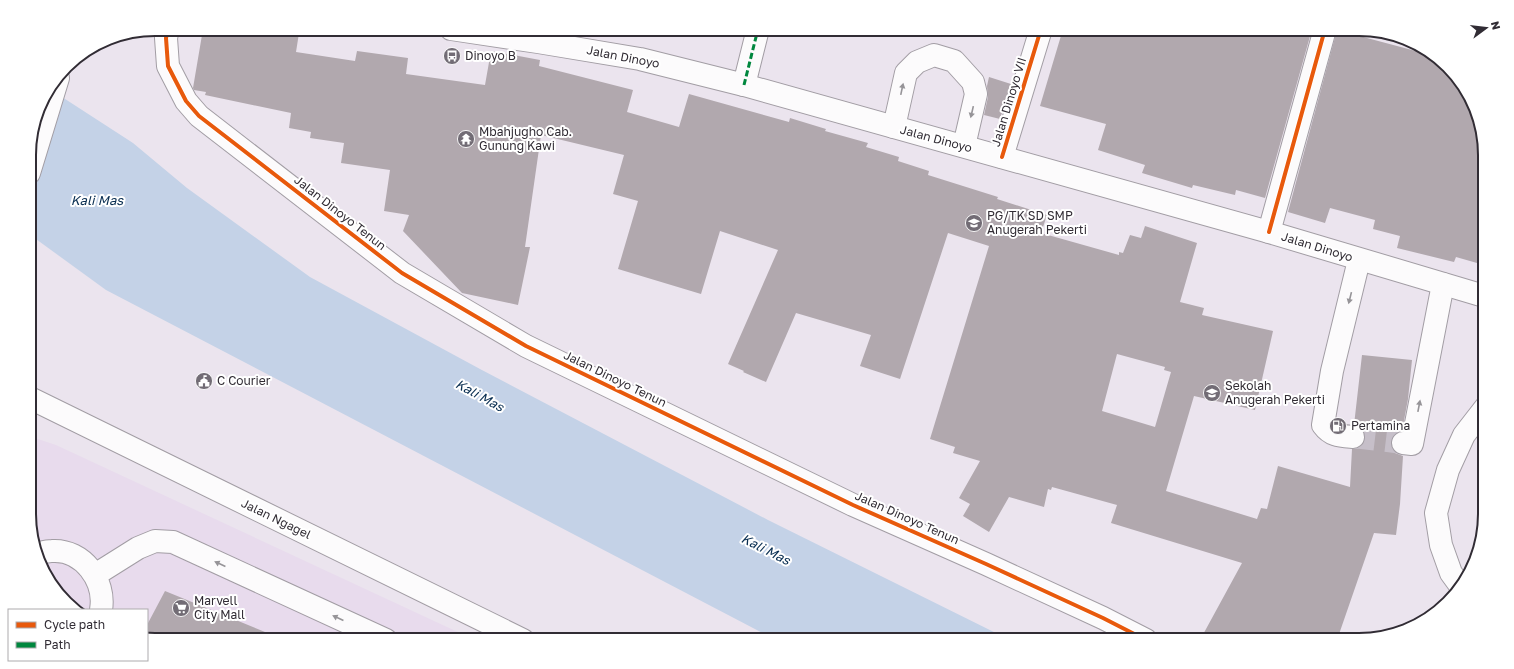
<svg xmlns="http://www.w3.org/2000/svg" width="1514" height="669" font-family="'Golos Text',sans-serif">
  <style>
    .built { fill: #e8dbed }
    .water { fill: #c4d2e7 }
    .building { fill: #b1a8ae; fill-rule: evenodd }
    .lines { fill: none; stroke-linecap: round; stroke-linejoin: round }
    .minor-tunnel { stroke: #c6bfc9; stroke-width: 22; stroke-dasharray: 22 11; stroke-linecap: butt }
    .minor-casing { stroke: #a29da4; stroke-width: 24 }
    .major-casing { stroke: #a29da4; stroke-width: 24 }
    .highway-casing { stroke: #a29da4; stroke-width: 24 }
    .minor { stroke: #fcfbfc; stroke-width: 22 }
    .major { stroke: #fcfbfc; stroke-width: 22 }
    .highway { stroke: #fcfbfc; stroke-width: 22 }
    .quiet { stroke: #00873e; stroke-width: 3; stroke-dasharray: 6 3; stroke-linecap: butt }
    .cycleway-casing { stroke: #fff; stroke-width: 6 }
    .cycleway { stroke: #e8590c; stroke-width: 4 }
    .oneway { fill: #969498 }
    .labels { text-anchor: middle; stroke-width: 4; stroke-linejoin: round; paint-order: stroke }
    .poi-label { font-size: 12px; fill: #312c34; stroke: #fff; text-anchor: start }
    .street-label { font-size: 12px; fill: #312c34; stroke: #fff }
    .water-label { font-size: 13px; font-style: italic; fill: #092e51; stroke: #fff }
    .rim { fill: none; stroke: #312c34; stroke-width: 2 }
  </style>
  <rect width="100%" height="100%" fill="#ebe4ee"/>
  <!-- built -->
  <path class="built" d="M35 438 56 445 475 640H155L147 638V610H80L55 591 30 530V440Z"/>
  <!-- water -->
  <path class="water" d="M62 97 133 143 187 188 310 277 480 369 768 520 1010 640H776L106 290 29 234V147Z"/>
  <!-- building -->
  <path class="building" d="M209 29H279L299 33 296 52 355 61 357 51 408 58 406 74 485 85 491 51 540 60 539 66 633 90 627 112 679 127 689 94 789 122 790 118 826 129 825 131 868 143 866 147 899 157 898 161 929 171 928 175 998 197 997 199 1047 215 1041 233 1119 255V252L1123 253 1130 235 1141 238 1145 226 1197 243 1180 302 1204 308 1202 315 1273 331 1255 410 1194 396 1166 491 1257 519 1261 508 1267 509 1278 466 1350 487 1352 449 1359 448 1363 444 1365 438 1364 431 1360 427 1354 425 1362 355 1412 360 1408 399 1402 431 1398 432 1393 435 1391 442 1392 448 1395 453 1403 456 1400 504 1396 535 1374 533 1337 640H1200L1242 563 1111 523 1117 505 1052 487 1051 490 1048 489 1044 507 1009 497 989 532 963 516 970 504 959 498 980 461 953 453 955 447 930 439 989 246 948 233 900 379 860 366 871 335 796 313 766 382 743 372 744 371 728 364 778 250 720 231 701 294 618 269 638 201 613 194 624 155 541 135 525 247H530L518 305 462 293 403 231 409 215 384 211 390 170 341 163 344 143 310 138 311 132 289 128 291 113 205 95 206 92 194 90 193 88 202 35 208 36ZM1117 354 1165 367 1164 370 1171 372 1155 427 1102 411Z
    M1063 29H1312L1265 198 1236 190 1235 195 1193 185 1192 188 1142 173 1145 165 1098 150 1106 124 1040 106Z
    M1337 30 1427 54 1459 79 1484 139V265L1456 257 1454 262 1397 248 1400 236 1373 229 1375 220 1330 208 1325 223 1288 212Z
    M989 77 1011 84 1000 119 984 115 988 97 987 86Z
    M165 591 282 639V640H155L147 638V625Z"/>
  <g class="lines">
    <!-- minor-tunnel -->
    <path class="minor-tunnel" d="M1353 437 1403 443"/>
    <!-- minor casing -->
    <g class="minor-casing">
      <path id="minor" d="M168 29 166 38 168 66 186 101 199 116 402 273 526 346 853 505 986 564 1103 618 1146 640
        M744 85 758 29
        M894 127 906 73 917 62 934 55 954 61 973 82 976 94 964 146
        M1002 157 1041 29
        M1269 232 1325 29
        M1353 437C1340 436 1331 436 1323 425L1332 371 1359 260
        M1403 443 1412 444 1443 284
        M40 553C44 552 48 551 52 551 83 549 106 581 101 610
        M95 575 138 548 155 541 173 542 386 640
        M1459 584 1451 573 1441 545 1436 513 1448 470 1464 435 1485 408"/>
    </g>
    <!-- major casing -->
    <g class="major-casing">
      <path id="major" d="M451 29 538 42 640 59 744 85 1269 232 1484 296
        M29 173 58 78"/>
    </g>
    <!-- highway casing -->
    <g class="highway-casing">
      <path id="highway" d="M30 398 523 640"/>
    </g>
    <!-- minor -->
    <use href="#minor" class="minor"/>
    <!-- major -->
    <use href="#major" class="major"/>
    <!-- highway -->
    <use href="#highway" class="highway"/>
    <!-- quiet -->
    <path class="quiet" d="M744 85 758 29"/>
    <!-- cycleway casing -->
    <g class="cycleway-casing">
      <path id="cycleway" d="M168 29 166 38 168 66 186 101 199 116 402 273 526 346 853 505 986 564 1103 618 1146 640
        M1002 157 1041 29
        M1269 232 1325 29"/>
    </g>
    <!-- cycleway -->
    <use href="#cycleway" class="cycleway"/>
  </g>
  <!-- one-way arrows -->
  <defs><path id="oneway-solid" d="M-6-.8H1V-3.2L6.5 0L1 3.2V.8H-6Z"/></defs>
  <g class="oneway">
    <use href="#oneway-solid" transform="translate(902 89) rotate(-78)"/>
    <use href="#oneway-solid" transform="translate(972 112) rotate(103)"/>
    <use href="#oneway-solid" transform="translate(1350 298) rotate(104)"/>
    <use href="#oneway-solid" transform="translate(1419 406) rotate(-79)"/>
    <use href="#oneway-solid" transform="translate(220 564) rotate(-155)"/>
    <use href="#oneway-solid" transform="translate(338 618) rotate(-155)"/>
  </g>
  <!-- icons -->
  <defs>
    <g id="bus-disc" transform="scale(0.9)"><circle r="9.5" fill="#726c75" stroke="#fff"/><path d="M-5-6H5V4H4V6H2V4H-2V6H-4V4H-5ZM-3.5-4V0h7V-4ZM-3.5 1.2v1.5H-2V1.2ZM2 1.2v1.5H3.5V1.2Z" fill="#fff"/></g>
    <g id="temple-disc" transform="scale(0.9)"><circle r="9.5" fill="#726c75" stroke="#fff"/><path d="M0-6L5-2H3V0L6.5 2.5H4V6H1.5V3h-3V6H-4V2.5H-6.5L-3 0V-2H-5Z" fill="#fff"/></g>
    <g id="school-disc" transform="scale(0.9)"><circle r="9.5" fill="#726c75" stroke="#fff"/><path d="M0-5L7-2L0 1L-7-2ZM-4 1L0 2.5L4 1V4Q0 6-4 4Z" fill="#fff"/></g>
    <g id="civic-disc" transform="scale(0.9)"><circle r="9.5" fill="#726c75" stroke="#fff"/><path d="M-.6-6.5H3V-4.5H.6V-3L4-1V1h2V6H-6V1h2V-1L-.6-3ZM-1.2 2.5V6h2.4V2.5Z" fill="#fff"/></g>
    <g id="fuel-disc" transform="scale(0.9)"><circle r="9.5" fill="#726c75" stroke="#fff"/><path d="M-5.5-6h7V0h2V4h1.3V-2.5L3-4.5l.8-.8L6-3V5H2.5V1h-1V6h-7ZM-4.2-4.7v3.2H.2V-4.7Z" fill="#fff"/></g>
    <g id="supermarket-disc" transform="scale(0.9)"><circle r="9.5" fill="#726c75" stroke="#fff"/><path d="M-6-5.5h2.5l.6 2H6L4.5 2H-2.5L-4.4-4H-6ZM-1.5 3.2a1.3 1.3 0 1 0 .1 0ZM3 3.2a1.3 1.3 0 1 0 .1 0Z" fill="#fff"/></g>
  </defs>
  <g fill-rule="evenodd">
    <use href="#bus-disc" x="452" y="56"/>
    <use href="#temple-disc" x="466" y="139"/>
    <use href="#school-disc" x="974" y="223"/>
    <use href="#civic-disc" x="204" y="381"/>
    <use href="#school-disc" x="1212" y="393"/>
    <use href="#fuel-disc" x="1338" y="426"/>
    <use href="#supermarket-disc" x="181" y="608"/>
  </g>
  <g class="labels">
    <!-- poi labels -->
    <g class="poi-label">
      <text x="465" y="60">Dinoyo B</text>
      <text x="479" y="136">Mbahjugho Cab.<tspan x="479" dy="14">Gunung Kawi</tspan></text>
      <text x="987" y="220">PG/TK SD SMP<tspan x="987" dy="14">Anugerah Pekerti</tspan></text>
      <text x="217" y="385">C Courier</text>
      <text x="1225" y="390">Sekolah<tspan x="1225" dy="14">Anugerah Pekerti</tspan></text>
      <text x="1351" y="430">Pertamina</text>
      <text x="194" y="605">Marvell<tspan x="194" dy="14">City Mall</tspan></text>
    </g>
    <!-- street labels -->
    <g class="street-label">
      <text transform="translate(623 57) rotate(11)" y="4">Jalan Dinoyo</text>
      <text transform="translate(1009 102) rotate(-73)" y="4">Jalan Dinoyo VII</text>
      <text transform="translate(936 139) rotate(15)" y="4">Jalan Dinoyo</text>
      <text transform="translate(340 213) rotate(38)" y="4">Jalan Dinoyo Tenun</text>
      <text transform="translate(1317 247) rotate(17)" y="4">Jalan Dinoyo</text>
      <text transform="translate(615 379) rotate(26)" y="4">Jalan Dinoyo Tenun</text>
      <text transform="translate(907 518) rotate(24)" y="4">Jalan Dinoyo Tenun</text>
      <text transform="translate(276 519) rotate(26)" y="4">Jalan Ngagel</text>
    </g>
    <!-- water labels -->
    <g class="water-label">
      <text x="97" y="205">Kali Mas</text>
      <text transform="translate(480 395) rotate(29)" y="5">Kali Mas</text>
      <text transform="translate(766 549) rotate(27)" y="5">Kali Mas</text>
    </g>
  </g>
  <!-- crop -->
  <path d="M0 0H1514V669H0ZM155 36H1359A119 119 0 0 1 1478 155V514A119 119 0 0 1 1359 633H155A119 119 0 0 1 36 514V155A119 119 0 0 1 155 36Z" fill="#fff" fill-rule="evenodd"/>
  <path class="rim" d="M155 36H1359A119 119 0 0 1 1478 155V514A119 119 0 0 1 1359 633H155A119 119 0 0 1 36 514V155A119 119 0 0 1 155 36Z"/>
  <!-- legend -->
  <rect x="8" y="609" width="140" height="52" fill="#ffffff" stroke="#adabae"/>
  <rect x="16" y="622" width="20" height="6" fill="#e8590c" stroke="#adabae"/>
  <text x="44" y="629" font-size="12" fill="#312c34">Cycle path</text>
  <rect x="16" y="642" width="20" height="6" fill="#00873e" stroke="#adabae"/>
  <text x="44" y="649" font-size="12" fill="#312c34">Path</text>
  <!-- north arrow -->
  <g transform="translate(1486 28) rotate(75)" stroke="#ffffff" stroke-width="3" paint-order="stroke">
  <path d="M0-3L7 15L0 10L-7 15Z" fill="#312c34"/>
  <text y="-6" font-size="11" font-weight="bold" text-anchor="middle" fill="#312c34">N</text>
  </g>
</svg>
